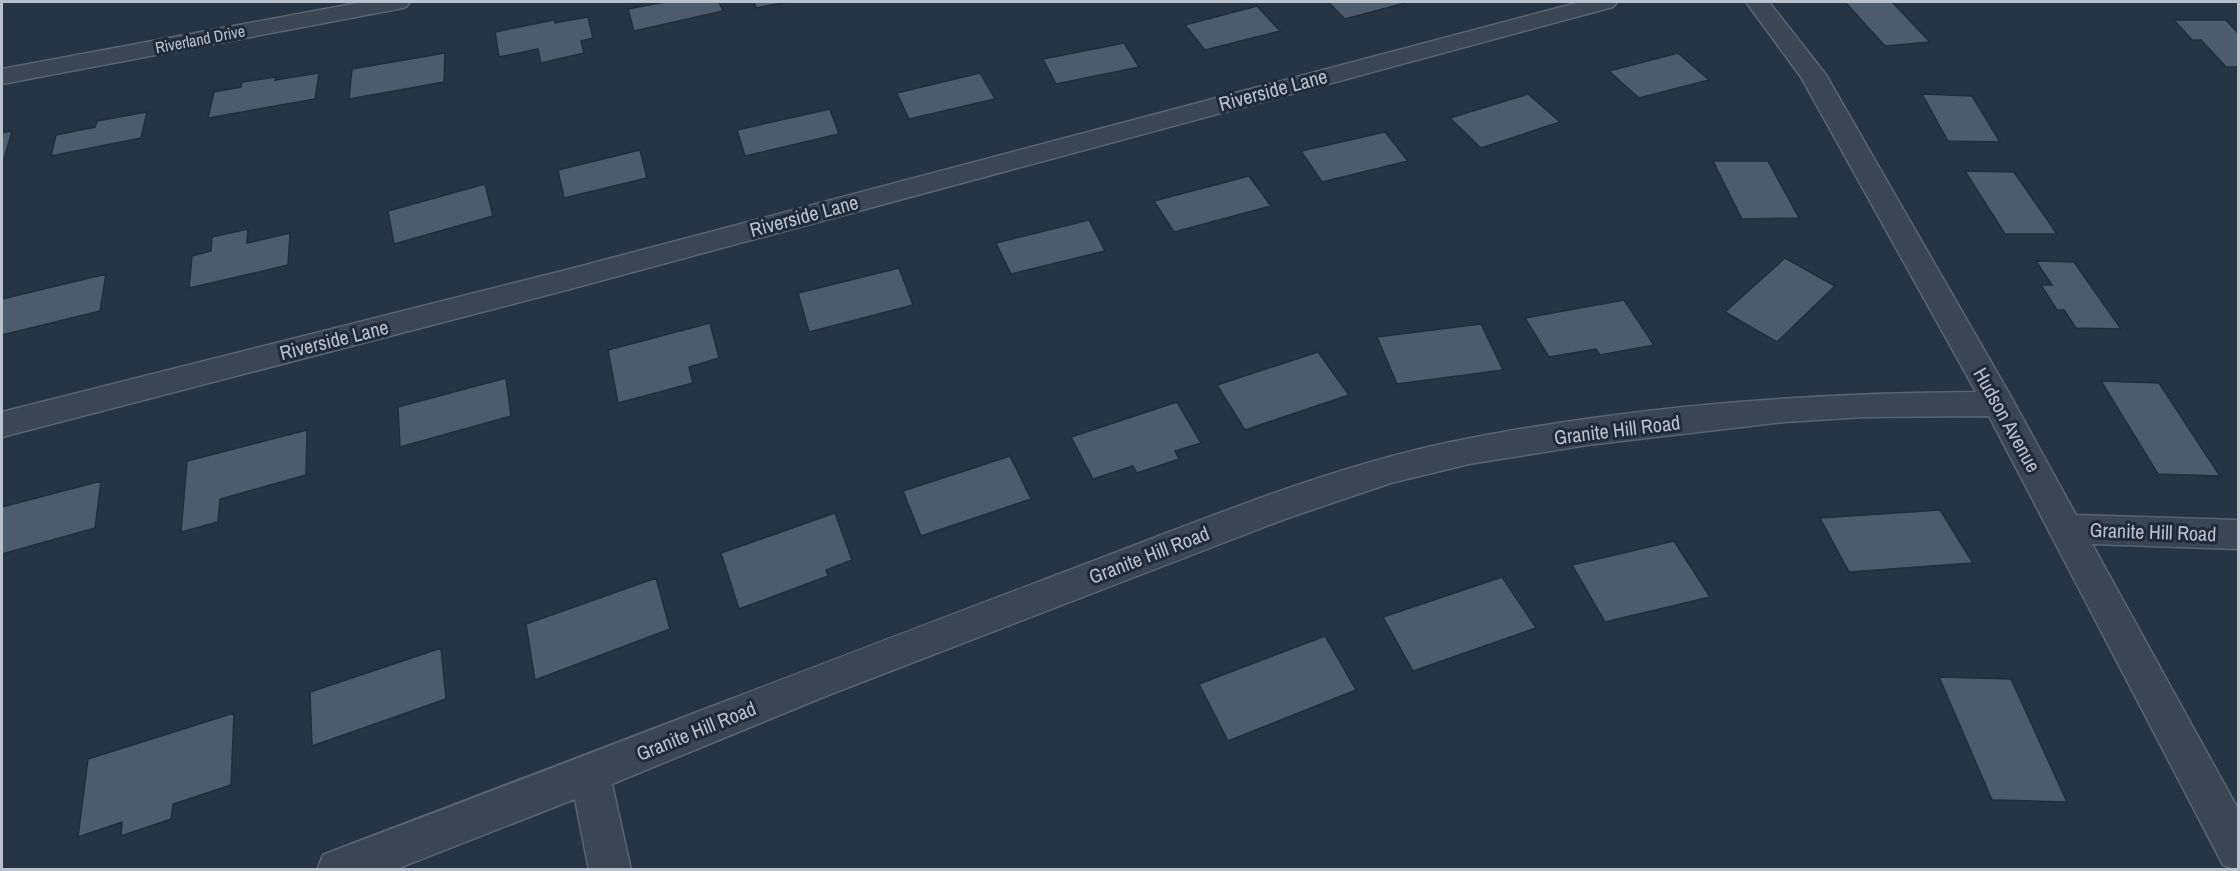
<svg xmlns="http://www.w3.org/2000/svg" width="2240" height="871" font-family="'Archivo Narrow',sans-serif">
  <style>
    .building { fill: #4d5c6c; stroke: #222d3b; stroke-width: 1.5 }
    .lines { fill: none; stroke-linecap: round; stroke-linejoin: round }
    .minor-casing { stroke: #5a6471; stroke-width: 3 }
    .minor { fill: #3c4653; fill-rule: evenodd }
    .labels { text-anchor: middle; stroke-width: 6; stroke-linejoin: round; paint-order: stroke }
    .far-street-label { font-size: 16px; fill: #b9c1cd; stroke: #202b39 }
    .street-label { font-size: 20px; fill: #b9c1cd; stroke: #202b39 }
  </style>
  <rect width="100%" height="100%" fill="#273444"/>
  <!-- building -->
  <path class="building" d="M665 2H719L723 11 634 31 628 9Z
    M754 2H788L756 8Z
    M1328 2H1409L1345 19Z
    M1845 2H1892L1930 42 1885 46Z
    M1257 6 1280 31 1205 50 1185 25Z
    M588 17 593 38 581 41 584 53 541 63 538 49 499 57 495 32 554 20 555 23Z
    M2174 20H2226L2238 33V67H2226L2201 40H2192Z
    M1124 43 1139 67 1056 84 1043 59Z
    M445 53 444 82 349 99 352 69Z
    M1678 53 1709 80 1639 98 1609 71Z
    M319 73 315 99 208 118 214 92 241 87 242 82 276 77 275 80Z
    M980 73 995 99 909 119 897 93Z
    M1528 94 1560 122 1481 148 1450 118Z
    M1922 94 1972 96 2000 142 1948 141Z
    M830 109 839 134 745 156 737 130Z
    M147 112 141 138 51 156 56 135 95 127 97 121Z
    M12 131 4 159 2 160V133Z
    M1385 132 1408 161 1322 182 1301 151Z
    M640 150 647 178 564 198 558 170Z
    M1713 161H1768L1799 218 1742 219Z
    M1965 171 2014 172 2057 234H2005Z
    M1249 176 1271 206 1174 232 1154 201Z
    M485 184 493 216 394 244 388 211Z
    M1089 220 1105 251 1011 274 996 243Z
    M248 229 247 243 290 233 288 265 189 288 192 256 211 251 212 237Z
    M1785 258 1835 286 1777 342 1725 312Z
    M2036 261 2074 262 2121 329 2076 328 2064 310H2057L2041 285H2052Z
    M899 268 913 305 809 332 798 293Z
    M106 274 100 311 2 335V299Z
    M1624 300 1654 345 1600 355 1596 349 1549 357 1525 318Z
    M710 323 719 358 689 367 693 383 618 403 608 350Z
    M1481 324 1503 370 1397 384 1377 337Z
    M1318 352 1349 395 1245 430 1217 385Z
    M506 378 511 416 400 447 398 407Z
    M2101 381 2159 383 2220 476 2158 474Z
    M1177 402 1201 443 1175 451 1179 459 1137 473 1133 466 1093 479 1071 437Z
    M307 430 306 475 220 499 218 522 181 532 187 461Z
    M1010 456 1031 499 921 536 903 491Z
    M101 481 95 528 2 554V507Z
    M1940 510 1973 563 1849 572 1820 518Z
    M835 513 852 560 826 570 828 576 739 609 721 553Z
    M1674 541 1710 597 1605 622 1572 565Z
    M1502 577 1536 628 1413 671 1383 617Z
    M656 578 670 629 535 680 526 624Z
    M1325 636 1356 690 1228 741 1199 684Z
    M441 648 446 699 312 746 310 692Z
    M1939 677 2011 679 2067 802 1992 800Z
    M234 713 231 785 173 804 171 819 121 836 122 822 78 837 88 759Z"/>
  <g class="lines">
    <!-- minor casing -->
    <g class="minor-casing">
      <path id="minor" d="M363 2H410L406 7 398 9 2 84V69Z
        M1580 2H1617L1613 7 570 289 2 437V412L570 269Z
        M1746 2H1769L1826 75 2010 395 2076 515 2238 520V549L2092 544 2238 809V870L2223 865 1989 416 1864 417 1785 422 1588 445 1469 464 1391 483 1285 519 831 694 612 784 631 870H589L575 799 394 870H317L323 855 338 849C577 760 815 665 1054 576 1188 526 1331 464 1471 438 1637 406 1807 393 1976 392L1801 77Z"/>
    </g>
    <!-- minor -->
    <use href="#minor" class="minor"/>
  </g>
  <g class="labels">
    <!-- far-street labels -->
    <g class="far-street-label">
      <text transform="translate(200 39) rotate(-11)" y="6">Riverland Drive</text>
    </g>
    <!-- street labels -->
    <g class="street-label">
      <text transform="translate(1273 90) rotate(-15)" y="7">Riverside Lane</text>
      <text transform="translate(804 216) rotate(-15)" y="7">Riverside Lane</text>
      <text transform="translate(334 340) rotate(-14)" y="7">Riverside Lane</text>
      <text transform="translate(2007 420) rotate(61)" y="7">Hudson Avenue</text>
      <text transform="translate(1617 430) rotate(-7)" y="7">Granite Hill Road</text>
      <text transform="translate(2153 532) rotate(2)" y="7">Granite Hill Road</text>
      <text transform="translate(1149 555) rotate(-21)" y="7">Granite Hill Road</text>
      <text transform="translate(696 731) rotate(-22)" y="7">Granite Hill Road</text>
    </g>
  </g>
  <!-- border -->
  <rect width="2240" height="871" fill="none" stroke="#b9c1cd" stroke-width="6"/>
</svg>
